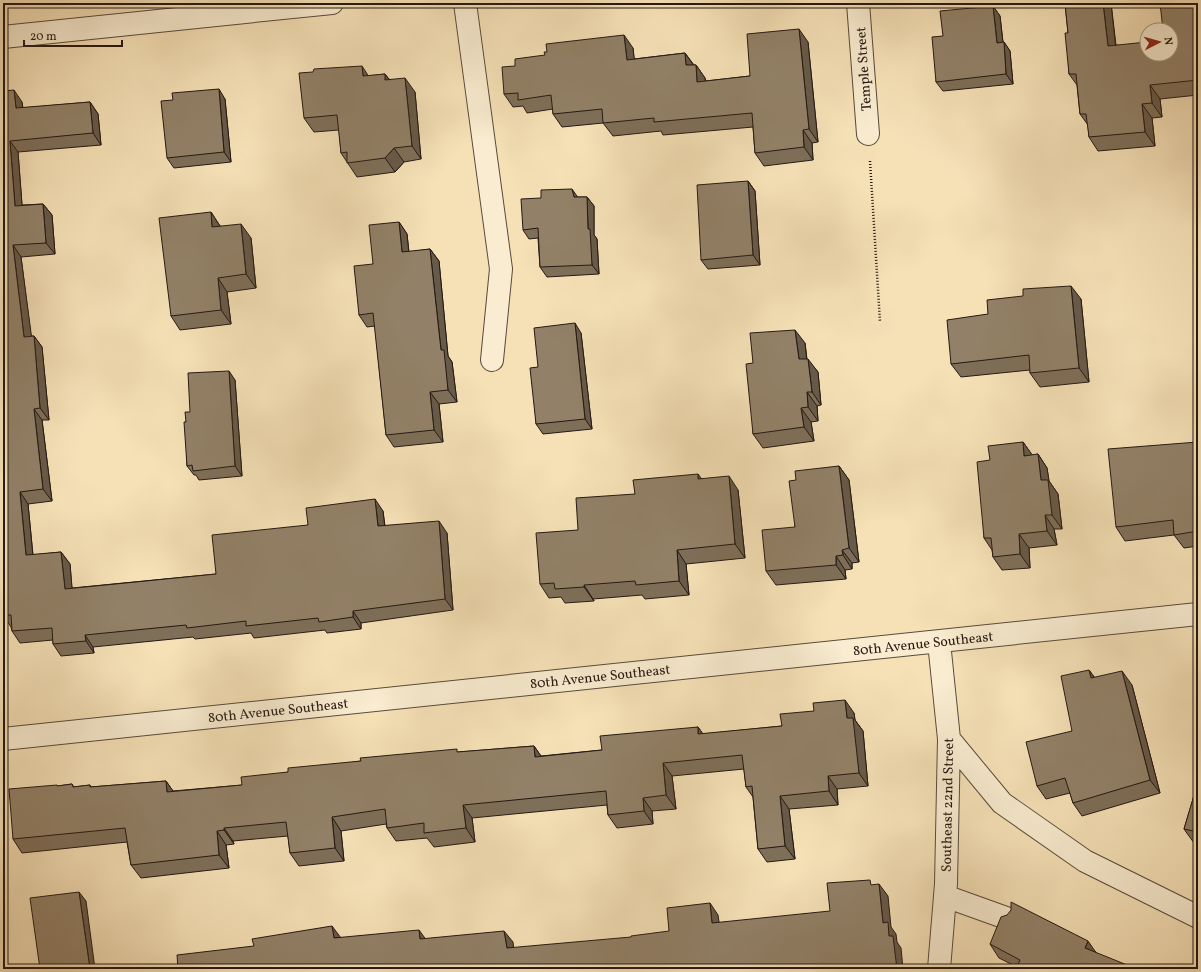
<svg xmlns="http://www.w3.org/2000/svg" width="1201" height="972" font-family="Vollkorn,serif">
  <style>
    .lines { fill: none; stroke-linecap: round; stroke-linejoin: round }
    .minor-casing { stroke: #594a3b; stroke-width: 24 }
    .path { stroke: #251812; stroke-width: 2.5; stroke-dasharray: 1 2; stroke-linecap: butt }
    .minor { stroke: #f9ecd0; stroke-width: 22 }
    .wall { fill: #7e6f59; stroke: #251812 }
    .shaded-wall { fill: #665a49; stroke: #251812 }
    .building { fill: #928168; stroke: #251812 }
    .labels { text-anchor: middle; stroke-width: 3; stroke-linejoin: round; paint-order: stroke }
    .street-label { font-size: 14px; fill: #251812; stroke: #f9ecd0 }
  </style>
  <rect width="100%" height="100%" fill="#f6e1b7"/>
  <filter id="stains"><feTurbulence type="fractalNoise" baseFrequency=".005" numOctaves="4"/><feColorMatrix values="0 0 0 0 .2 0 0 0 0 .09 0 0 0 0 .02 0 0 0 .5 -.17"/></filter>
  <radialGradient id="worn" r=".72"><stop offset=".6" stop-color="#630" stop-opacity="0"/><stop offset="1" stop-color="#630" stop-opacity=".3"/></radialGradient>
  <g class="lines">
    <!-- minor casing -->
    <g class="minor-casing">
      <path id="minor" d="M465 3 501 269 492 360
        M858 3 868 134
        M3 37 332 3
        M939 642 949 739 946 884 939 969
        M3 739 1198 614
        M949 739 1002 803 1085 861 1198 917
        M945 896 1009 919"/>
    </g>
    <!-- path -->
    <path class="path" d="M870 161 880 322"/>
    <!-- minor -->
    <use href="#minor" class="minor"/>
  </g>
  <!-- wall -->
  <path class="wall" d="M1065 3H1111L1116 45 1171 54 1198 3V95L1160 99 1162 117 1152 118 1155 146 1098 151 1089 137 1088 125 1080 114 1077 85 1069 74 1068 33Z
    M993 6 1000 16 1003 42H1004L1010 51 1013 84 943 91 936 82 943 36Z
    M808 42 818 142 812 143 813 160 764 166 755 153 753 127 663 135 661 131 613 136 603 123 562 127 553 114V109L527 113 523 106 513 107 504 94 515 66 633 48 634 59 685 53 694 65H696L705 78 706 81 750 76Z
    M385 74 389 79 415 92 421 159 404 162 395 172 357 177 341 153 339 130 314 132 304 118 368 76Z
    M3 91 22 102 23 108 90 102 98 114 101 145 18 152 22 205 43 204 52 215 55 254 21 257 31 336H34L42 347 49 420H42L52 501 28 504 33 555 61 552 70 564 72 588 216 574 308 525 383 511 385 526 447 533 453 610 361 623V629L327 633 325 630 254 638 251 633 195 639 193 637 93 647 94 653 61 656 53 644V640L20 643 12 631 11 627 3 615Z
    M225 99 231 162 174 168 167 158Z
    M748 181 755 191 760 265 708 269 701 260Z
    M578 197H587L594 206V235L597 239 599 274 547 277 540 267 538 238 529 239 523 230Z
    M211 212 220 226 251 238 256 288 227 292 231 324 180 330 171 316Z
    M399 222 407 234 409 252 430 249 439 261 448 356 452 362 457 402 439 404 443 442 394 447 386 435 375 326 367 327 359 315 373 264Z
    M1081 299 1089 382 1040 387 1030 373V370L961 377 951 364 988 314Z
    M581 333 592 429 543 434 536 424 538 367Z
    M805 343 807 359 818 372 821 405 817 406 818 421 811 422 814 441 763 448 753 434V363Z
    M235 380 242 476 199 480 196 475H194L187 466 186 422 190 412Z
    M1023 442 1032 455 1038 454 1047 468 1049 481 1058 494 1062 529H1054L1057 545 1029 548 1030 568 1002 570 993 557 992 550 984 538 990 460Z
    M1198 442V546L1184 548 1174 535 1125 541 1116 527Z
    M839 466 849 480 859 562 852 563V569L845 570 846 579 776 585 766 571 795 527 796 480Z
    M702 479 738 490 745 558 686 564 689 595 645 599 642 595 593 599 594 601 565 603 561 597 549 598 540 584 578 530 635 494Z
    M1089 670 1095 678 1132 685 1160 793 1082 816 1073 803 1070 793 1046 799 1037 786 1072 731Z
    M854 713 855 720 863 731 868 786 837 789 838 805 789 809 795 859 767 862 758 849 753 797 746 787 744 769 672 776 676 809 652 811 653 824 617 828 608 815 607 805 472 818 475 842 434 847 427 838 396 841 387 828 386 824 341 831 344 861 299 866 290 853 288 836 233 841 234 844 226 845 229 868 141 878 131 865 127 842 22 853 13 839 58 786 72 784 74 787 90 785 91 787 166 781 173 791 242 785 288 772 361 761 459 752 534 746 541 756 602 750 698 727 703 734 782 726Z
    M1198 782V844L1194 843 1184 829Z
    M990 944 1096 952 1017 967 999 958Z"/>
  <!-- shaded-wall -->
  <path class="shaded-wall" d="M1103 3H1111L1117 60 1108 46Z
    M993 6 1000 16 1004 52 997 43Z
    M799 29 808 42 818 142 809 129Z
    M624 35 633 48 636 73 627 60Z
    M1004 42 1010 51 1013 84 1006 74Z
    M685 53 694 66 686 65Z
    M696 65 705 78 706 95 697 82Z
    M362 66 371 80 363 76Z
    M385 74 395 88 385 80Z
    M405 78 415 92 421 159 412 146Z
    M1150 85 1160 99 1162 117 1152 103Z
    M219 89 225 99 231 162 224 152Z
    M14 90 22 102 24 120 16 108Z
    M90 102 98 114 101 145 93 133Z
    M1142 104 1152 118 1155 146 1145 132Z
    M803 130 812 143 813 160 804 147Z
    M10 141 18 152 23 218 15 206Z
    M394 148 404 162 395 172 385 158Z
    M748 181 755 191 760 265 753 255Z
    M572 189 579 199 574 197Z
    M587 197 594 206V235L597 239 599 274 592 265 588 229Z
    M43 204 52 215 55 254 46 243Z
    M211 212 220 226 221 241 212 227Z
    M399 222 407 234 410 264 402 252Z
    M241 224 251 238 256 288 246 274Z
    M13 245 21 257 33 348 24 337Z
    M430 249 439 261 448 356 452 362 457 402 448 390 441 350Z
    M218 278 227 292 231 324 221 310Z
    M1071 286 1081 299 1089 382 1079 368Z
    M575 323 581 333 592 429 585 419Z
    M795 330 805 343 808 373 799 359Z
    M34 336 42 347 49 420 40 408Z
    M808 359 818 372 821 405 812 392Z
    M229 371 235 380 242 476 235 466Z
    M430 392 439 404 443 442 434 430Z
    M807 392 817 406 818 421 808 407Z
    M801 408 811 422 814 441 804 427Z
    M34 409 42 420 52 501 43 489Z
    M1023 442 1033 456H1024Z
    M1038 454 1047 468 1049 481 1058 494 1062 529 1052 515 1041 480Z
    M839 466 849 480 859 562 849 548Z
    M698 474 708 487 698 479Z
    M729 476 738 490 745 558 735 544Z
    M20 492 28 504 34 567 26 555Z
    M375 499 383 511 386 538 378 526Z
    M1045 515 1054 529 1057 545 1047 531Z
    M439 521 447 533 453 610 445 599Z
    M1019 534 1029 548 1030 568 1020 554Z
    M677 550 686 564 689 595 679 581Z
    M842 550 852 563V569L843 555Z
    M61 552 70 564 73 601 65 589Z
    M836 556 845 570 846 579 836 565Z
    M584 585 593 599 594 601 584 587Z
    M353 611 361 623V629L353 617Z
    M85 635 93 647 94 653 86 641Z
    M1089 670 1099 684 1091 678Z
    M1122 671 1132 685 1160 793 1150 780Z
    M845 700 854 713 855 720 863 731 868 786 859 773 847 718Z
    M698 727 707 740 698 734Z
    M534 746 543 759 535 757Z
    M663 763 672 776 676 809 666 795Z
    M828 776 837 789 838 805 829 791Z
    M166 781 175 794 167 792Z
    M780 796 789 809 795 859 785 846Z
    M643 798 652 811 653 824 644 811Z
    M463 805 472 818 475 842 466 828Z
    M332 817 341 831 344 861 335 848Z
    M224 828 233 841 234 844 224 830Z
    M217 831 226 845 229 868 219 855Z
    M879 884 888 896 891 927 896 934 897 942 901 948 903 969H897L883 923Z
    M79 892 86 901 95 969H90Z
    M710 903 718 915 721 935 712 923Z
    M332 926 341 938H334Z
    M419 930 427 941 420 939Z
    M504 931 513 942 515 960 507 948Z
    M1088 941 1097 954 1085 948Z"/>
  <!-- building -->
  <path class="building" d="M1065 3H1103L1108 46 1147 42V54H1171V30H1163L1160 3H1198V80L1150 85 1152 103 1142 104 1145 132 1089 137 1086 114H1080L1076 74H1069L1065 33H1068Z
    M993 6 997 43 1004 42 1006 74 936 82 932 37 943 36 940 11Z
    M799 29 809 129 803 130 804 147 755 153 752 113 654 122V118L603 123 602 109 553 114 551 95 518 100V93L504 94 502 67 515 66V59L545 55 544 52H547L546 44 624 35 627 60 685 53 686 65H696L697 82 750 76 747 34Z
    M362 66 363 76 385 74V80L405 78 412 146 394 148 385 158 347 163V152L341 153 337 115 304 118 299 73 313 72 314 69Z
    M219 89 224 152 167 158 161 101 173 100 172 93Z
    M14 90 16 108 90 102 93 133 10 141 15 206 43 204 46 243 13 245 24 337 34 336 40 408 34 409 43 489 20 492 26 555 61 552 65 589 216 574 212 535 308 525 306 508 375 499 378 526 439 521 445 599 353 611V617L319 622 318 618 246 626V621L187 628 186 625 85 635 86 641 53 644 52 628 12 631 11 615H3V91Z
    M748 181 753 255 701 260 697 185Z
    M572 189 574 197H587L588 229H590L592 265 540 267 538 228 523 230 521 199 541 198V190Z
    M211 212 212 227 241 224 246 274 218 278 221 310 171 316 159 218Z
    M399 222 402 252 430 249 441 350H444L448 390 430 392 434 430 386 435 373 313 359 315 354 266 373 264 369 225Z
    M1071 286 1079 368 1030 373 1029 355 951 364 947 320 988 314 987 300 1023 296V289Z
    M575 323 585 419 536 424 530 368 538 367 534 328Z
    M795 330 799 359H808L812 392H807L808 407 801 408 804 427 753 434 746 364 753 363 750 333Z
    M229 371 235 466 193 471 192 465 187 466 184 422H186L185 412H190L188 373Z
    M1023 442 1024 456 1038 454 1041 480H1048L1052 515H1045L1047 531 1019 534 1020 554 993 557 991 538H984L977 462 990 460 988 446Z
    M1198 442V531L1174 535 1173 520 1116 527 1108 449Z
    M839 466 849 548 842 550 843 555 836 556V565L766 571 762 530 795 527 789 481 796 480 795 471Z
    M698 474V479L729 476 735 544 677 550 679 581 636 585 635 581 584 585V587L555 589 554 583 540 584 536 533 578 530 576 498 635 494 633 480Z
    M1089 670 1091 678 1122 671 1150 780 1073 803 1065 778 1037 786 1026 742 1072 731 1061 676Z
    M845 700 847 718H853L859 773 828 776 829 791 780 796 785 846 758 849 752 786 746 787 742 755 663 763 666 795 643 798 644 811 608 815 606 791 463 805 466 828 424 833V823L387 828 385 809 332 817 335 848 290 853 286 822 224 828V830L217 831 219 855 131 865 125 828 13 839 9 789 57 785V786L72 784 73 787 90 785V787L166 781 167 792 242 785 241 777 288 772V768L361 761 360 758 457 749V752L534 746 535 757 602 750 600 736 698 727V734L782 726 780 714 814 711 813 703Z
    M1198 782V832L1184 829Z
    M870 880 871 885 879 884 883 923 888 922 889 936H893L897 969H178L177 955 254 946 252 939 332 926 334 938 419 930 420 939 504 931 507 948 631 937V936L669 931 667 908 710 903 712 923 830 911 827 883Z
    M79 892 90 969H40L30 898Z
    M1011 902 1088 941 1085 948 1137 969H1016L1020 960 990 944 1001 917 1007 915 1011 910Z"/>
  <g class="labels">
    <!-- street labels -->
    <g class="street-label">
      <text transform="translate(863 69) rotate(-94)" y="5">Temple Street</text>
      <text transform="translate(923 643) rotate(-6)" y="5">80th Avenue Southeast</text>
      <text transform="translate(600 676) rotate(-6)" y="5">80th Avenue Southeast</text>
      <text transform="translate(278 710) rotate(-6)" y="5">80th Avenue Southeast</text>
      <text transform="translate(947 805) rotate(-89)" y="5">Southeast 22nd Street</text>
    </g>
  </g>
  <!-- margin -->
  <rect width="1201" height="972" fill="none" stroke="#f6e1b7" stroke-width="16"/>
  <rect x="4" y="4" width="1193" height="964" fill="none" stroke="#251812" stroke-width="2"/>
  <rect x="8" y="8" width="1185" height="956" fill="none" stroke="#251812"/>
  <!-- north arrow -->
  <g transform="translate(1159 42) rotate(84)"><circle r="19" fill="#f9ecd0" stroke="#a49784"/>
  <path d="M0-3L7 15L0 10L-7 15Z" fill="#8f2418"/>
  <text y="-6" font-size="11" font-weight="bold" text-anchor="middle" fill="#251812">N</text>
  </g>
  <!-- scale -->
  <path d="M24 40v6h98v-6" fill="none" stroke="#251812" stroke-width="2"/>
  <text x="30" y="40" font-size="12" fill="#251812" stroke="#f9ecd0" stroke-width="3" paint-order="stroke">20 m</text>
  <rect width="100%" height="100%" filter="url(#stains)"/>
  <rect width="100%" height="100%" fill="url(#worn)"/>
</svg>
